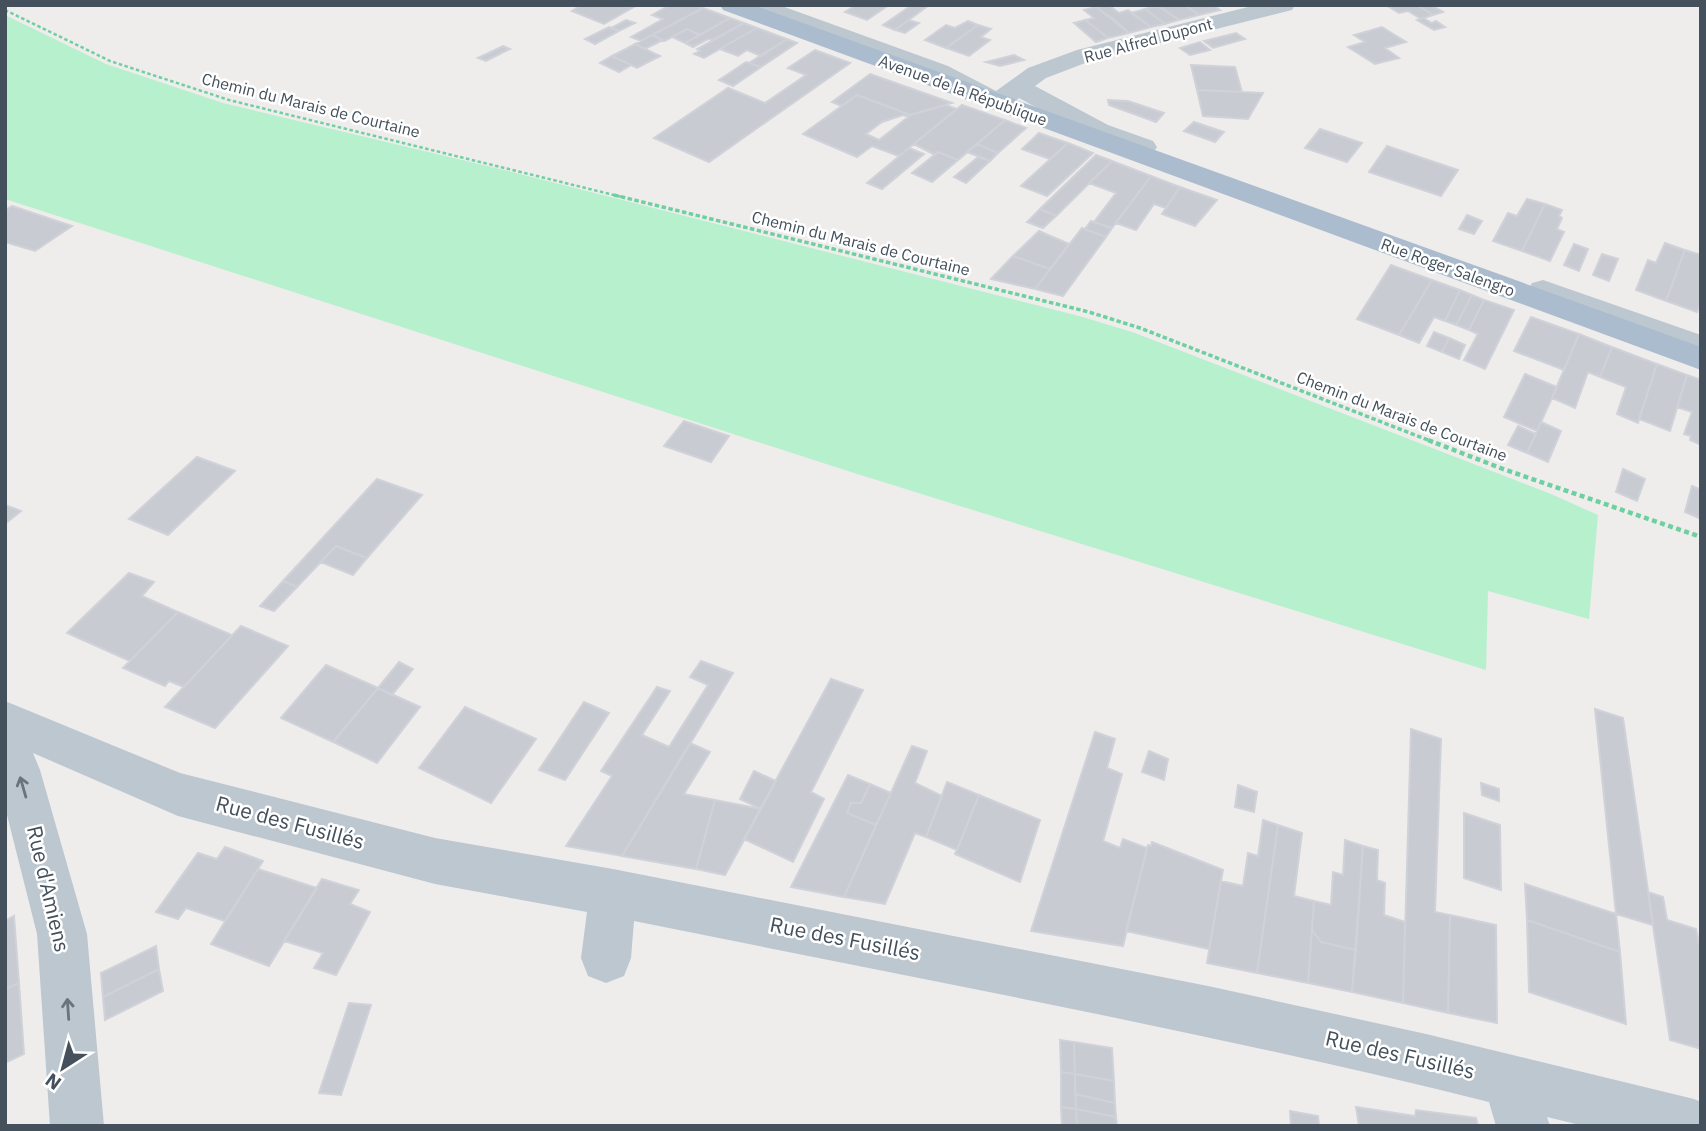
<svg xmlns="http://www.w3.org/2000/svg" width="1706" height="1131" font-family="'IBM Plex Sans',sans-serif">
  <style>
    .green { fill: #b7f0cd }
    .building { fill: #c9cbd2; stroke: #d0d2d9; stroke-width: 2; fill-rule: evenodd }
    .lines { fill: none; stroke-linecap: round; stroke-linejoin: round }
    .path-far2 { stroke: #6ed0a0; stroke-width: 2.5; stroke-dasharray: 3.5 2.5; stroke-linecap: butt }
    .path-far1 { stroke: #6ed0a0; stroke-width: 3.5; stroke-dasharray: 4.5 2.5; stroke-linecap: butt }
    .path { stroke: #6ed0a0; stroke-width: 4.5; stroke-dasharray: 5 3.5; stroke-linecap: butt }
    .minor { fill: #bcc7d0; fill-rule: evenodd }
    .major { fill: #aabccd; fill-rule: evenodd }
    .oneway { stroke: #68747e }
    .labels { text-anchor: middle; stroke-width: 5; stroke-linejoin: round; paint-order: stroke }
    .far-street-label { font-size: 16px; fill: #44505b; stroke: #fff }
    .near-street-label { font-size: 21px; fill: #44505b; stroke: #fff }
  </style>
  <rect width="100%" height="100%" fill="#efecec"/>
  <!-- green -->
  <path class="green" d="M5 15 106 64 223 103 504 170 1083 317 1135 333 1551 494 1598 515 1589 619 1488 591 1486 670 851 472 5 199Z"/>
  <!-- building -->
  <path class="building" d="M581 5H629L634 7 604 24 572 11Z
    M670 5H694L703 8 641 41 631 37 663 19 652 15Z
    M889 5 867 20 845 12 856 5Z
    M912 5H929L895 30 883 25Z
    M1109 5 1119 13 1128 10 1151 27 1129 33 1096 7Z
    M1185 5H1213L1220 10 1199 15Z
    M1185 5 1199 15 1179 20 1157 5Z
    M1386 5H1417L1433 15 1421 19 1408 11 1399 13Z
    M1417 5H1431L1443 12 1433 15Z
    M1158 6 1179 20 1165 24 1145 9Z
    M1096 7 1116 21 1129 33 1108 38 1085 20 1094 18 1084 10Z
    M703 8 730 18 700 35 687 29 665 41 652 35Z
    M1145 9 1165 24 1151 27 1131 13Z
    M730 18 744 23 713 40 708 39 693 47 685 43Z
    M1423 18 1432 23 1436 21 1445 27 1434 30 1417 20Z
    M626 20 635 23 619 31 611 28Z
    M909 20 919 23 905 33 895 30Z
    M1085 20 1108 38 1096 42 1074 23Z
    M968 21 978 25 946 48 925 40 946 25 955 28Z
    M744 23 757 28 704 58 694 54 700 51 697 49Z
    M978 25 991 29 981 37 990 40 969 56 946 48Z
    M609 27 619 31 595 44 585 39Z
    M1382 27 1406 42 1385 48 1399 58 1375 64 1348 47 1365 42 1354 35Z
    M757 28 787 39 761 56 747 50 738 56 720 49Z
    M687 29 700 35 685 43 672 37Z
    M1236 33 1245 39 1213 48 1204 41Z
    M652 35 663 40 645 49 635 44Z
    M787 39 797 43 761 67 749 63Z
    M1200 42 1210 50 1190 55 1180 48Z
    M635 44 645 49 660 56 637 68 612 56Z
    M503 46 510 49 486 61 478 58Z
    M815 50 850 63 709 162 654 138 728 88 765 103 806 75 788 68Z
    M1014 55 1024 60 1000 66 986 62Z
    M612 56 631 65 619 72 600 63Z
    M746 62 761 67 733 86 719 80Z
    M1191 65 1235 67 1242 92 1197 90Z
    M870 74 952 103 910 115 857 95 842 106 832 102Z
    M1197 90 1242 92 1263 93 1248 119 1203 116Z
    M857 95 910 115 946 105 957 109 899 156 872 146 857 157 803 134ZM903 115 908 117 879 140 866 134 882 122Z
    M1108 100 1128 101 1164 113 1156 122 1109 105Z
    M962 105 1005 120 958 160 938 152 935 155 914 144Z
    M1005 120 1026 128 998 153 977 144Z
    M1194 122 1224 132 1215 142 1184 131Z
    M1320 129 1362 143 1347 162 1305 148Z
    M1039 133 1053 138 1068 143 1050 159 1022 149Z
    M1068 143 1093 153 1047 196 1021 186Z
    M977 144 998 153 990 161 967 152Z
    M1387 146 1458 170 1441 196 1369 172Z
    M909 148 924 154 882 189 867 183Z
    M938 152 958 160 932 182 912 173Z
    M1096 155 1112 161 1056 216 1040 209Z
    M978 157 990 161 966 183 954 177Z
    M1112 161 1151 176 1112 228 1094 222 1116 193 1089 183Z
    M1151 176 1180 187 1166 208 1154 204 1136 230 1116 223Z
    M1180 187 1217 200 1195 226 1162 214Z
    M1527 199 1545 204 1522 251 1493 241 1508 213 1517 216Z
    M1545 204 1562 210 1559 216 1562 218 1557 229 1564 232 1550 261 1522 251Z
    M12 206 72 226 35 251 5 242V210Z
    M1040 209 1056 216 1043 228 1027 222Z
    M1467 215 1482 221 1474 234 1459 229Z
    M1091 221 1112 228 1106 237 1085 229Z
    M1082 228 1106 237 1063 296 1035 289Z
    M1039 231 1069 244 1050 269 1013 256Z
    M1665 243 1685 250 1666 301 1636 290 1648 260 1656 263Z
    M1574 244 1588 249 1579 271 1564 265Z
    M1685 250 1701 255V301L1697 312 1666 301Z
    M1602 254 1618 259 1609 281 1593 275Z
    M1013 256 1050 269 1035 289 991 279Z
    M1391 265 1432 280 1399 335 1357 319Z
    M1432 280 1460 290 1445 321 1434 317 1419 343 1399 335Z
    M1460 290 1472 295 1456 325 1445 321Z
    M1472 295 1484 300 1469 330 1456 325Z
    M1484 300 1514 310 1485 369 1464 360 1478 334 1469 330Z
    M1531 317 1579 334 1564 370 1514 351Z
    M1434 332 1449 338 1442 352 1427 346Z
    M1579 334 1612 347 1600 377 1588 372 1575 408 1552 398Z
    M1449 338 1465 345 1459 359 1442 352Z
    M1612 347 1657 364 1638 423 1617 414 1626 387 1600 377Z
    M1657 364 1687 375 1670 431 1639 419Z
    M1525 374 1557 387 1537 431 1504 417Z
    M1687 375 1701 380V445L1690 440 1691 436 1684 434 1692 412 1677 407Z
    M684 421 729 436 711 462 664 446Z
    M1541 422 1561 431 1548 462 1527 453Z
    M1518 426 1536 434 1527 453 1508 445Z
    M197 457 235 471 168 535 129 519Z
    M1623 469 1645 479 1637 501 1616 492Z
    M377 479 422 495 367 558 336 546 297 587 283 581Z
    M1692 486 1701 490V519L1685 512Z
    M5 505 21 511 5 524Z
    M336 546 367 558 353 575 321 562Z
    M129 573 154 582 142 596 178 612 130 661 67 633Z
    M283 581 297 587 274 611 260 606Z
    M178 612 232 635 184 687 169 681 165 686 123 668Z
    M241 626 288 646 215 728 165 707Z
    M701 661 733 673 622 856 566 846 612 776 601 771 657 687 670 691 642 735 669 747 708 685 690 677Z
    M399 662 413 669 392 695 378 688Z
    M326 665 378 688 333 742 281 718Z
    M831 679 863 690 811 792 824 799 793 862 744 839Z
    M378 688 420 707 377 763 333 742Z
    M584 702 609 713 565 780 539 770Z
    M465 707 536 739 491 803 419 768Z
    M1595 709 1623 718 1653 925 1616 914Z
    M1411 729 1441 739 1435 912 1450 915 1448 1013 1403 1003Z
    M1095 732 1115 739 1107 768 1122 774 1103 841 1120 848 1123 839 1147 848 1123 946 1031 931Z
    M690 743 710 752 684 794 715 800 696 869 622 856Z
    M912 746 927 751 915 783 942 796 926 837 915 833 885 904 844 897Z
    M1149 751 1168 759 1164 780 1142 772Z
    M754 771 776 781 761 809 740 799Z
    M848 775 870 784 861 803H851L847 813 876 825 844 897 791 887Z
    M947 782 979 795 957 850 926 837Z
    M1481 783 1499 789V801L1482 795Z
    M870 784 891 793 876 825 847 813 851 803H861Z
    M1238 785 1257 792 1254 812 1235 807Z
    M979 795 1040 820 1020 882 955 854Z
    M715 800 761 809 725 875 696 869Z
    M1464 813 1500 825 1501 890 1464 878Z
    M1263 820 1278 825 1257 973 1207 963 1221 881 1243 886 1248 853 1258 856Z
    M1278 825 1302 833 1294 896 1314 901 1308 983 1257 973Z
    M1345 840 1363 846 1356 950 1321 942 1312 930 1314 901 1331 905 1333 872 1343 875Z
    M1152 842 1223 870 1209 949 1126 931 1148 845 1151 846Z
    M1363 846 1378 850 1377 880 1385 883 1384 915 1405 922 1403 1003 1352 992Z
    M225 847 263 861 225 921 186 908 178 919 156 912 198 853 217 859Z
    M258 869 317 888 269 966 211 944Z
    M322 879 359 890 350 904 370 912 336 975 314 968 323 953 284 941Z
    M1525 884 1616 914 1620 952 1527 920Z
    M1648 892 1663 897 1667 920 1696 929 1701 952V1049L1670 1040Z
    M1450 915 1496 925 1497 1023 1448 1013Z
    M14 916 19 983 5 989V921Z
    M1527 920 1620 952 1626 1024 1529 992Z
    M1312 930 1321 942 1356 950 1352 992 1308 983Z
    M156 946 159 969 103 997 101 973Z
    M159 969 163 991 105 1020 103 997Z
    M19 983 24 1054 5 1063V989Z
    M349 1003 371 1005 341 1095 319 1093Z
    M1060 1040 1074 1042 1075 1074 1061 1072Z
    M1074 1042 1112 1048 1114 1081 1075 1074Z
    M1061 1072 1075 1074 1076 1109 1061 1107Z
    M1075 1074 1114 1081 1115 1103 1075 1094Z
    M1075 1094 1115 1103 1116 1117 1076 1109Z
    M1061 1107 1076 1109 1077 1126H1062Z
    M1356 1107 1415 1116 1416 1110 1476 1118 1478 1126H1359Z
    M1076 1109 1116 1117 1117 1126H1077Z
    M1290 1111 1318 1116 1319 1126H1291Z"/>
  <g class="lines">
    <!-- path-far2 -->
    <path class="path-far2" d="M5 10 110 61 229 100 622 197"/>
    <!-- path-far1 -->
    <path class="path-far1" d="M614 195 1089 312 1140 328 1433 442"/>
    <!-- path -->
    <path class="path" d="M1428 440 1503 469 1701 537"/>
    <!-- minor -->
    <path class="minor" d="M746 5H779L948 66 996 91 1028 68 1077 50 1256 5H1295L1292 10 1093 60 1046 78 1035 86 1108 125 1153 141 1157 147 1153 153C1122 160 1049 114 1019 98 1009 106 1003 111 989 107L930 76 749 10Z
      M1543 280 1701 335V358L1532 297 1528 290 1532 283Z
      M5 701 180 773 435 838 613 869 1208 986 1426 1034 1694 1099 1701 1102V1126H1584L1547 1117 1550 1126H1496L1489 1102C1207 1032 920 979 634 921L631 958 624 976 606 983 588 976 581 958 587 912 435 884 178 816 33 753 40 770 87 934 104 1126H50L37 934 5 807Z"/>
    <!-- major -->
    <path class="major" d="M720 5H753L1701 347V370L723 10Z"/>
  </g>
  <!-- one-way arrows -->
  <defs><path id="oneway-shaft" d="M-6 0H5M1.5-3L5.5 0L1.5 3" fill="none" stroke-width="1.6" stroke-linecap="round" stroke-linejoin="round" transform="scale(1.75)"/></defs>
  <g class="oneway">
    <use href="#oneway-shaft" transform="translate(23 787) rotate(-106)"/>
    <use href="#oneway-shaft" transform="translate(68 1009) rotate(-94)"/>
  </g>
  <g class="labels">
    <!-- far-street labels -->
    <g class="far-street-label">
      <text transform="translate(1148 40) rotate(-15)" y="6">Rue Alfred Dupont</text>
      <text transform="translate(963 90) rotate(20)" y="6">Avenue de la République</text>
      <text transform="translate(311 105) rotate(14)" y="6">Chemin du Marais de Courtaine</text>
      <text transform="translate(861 243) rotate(14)" y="6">Chemin du Marais de Courtaine</text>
      <text transform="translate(1448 267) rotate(20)" y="6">Rue Roger Salengro</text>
      <text transform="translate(1402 416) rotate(21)" y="6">Chemin du Marais de Courtaine</text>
    </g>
    <!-- near-street labels -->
    <g class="near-street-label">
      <text transform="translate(290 823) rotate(15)" y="7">Rue des Fusillés</text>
      <text transform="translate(48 889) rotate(77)" y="7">Rue d'Amiens</text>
      <text transform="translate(845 939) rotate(11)" y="7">Rue des Fusillés</text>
      <text transform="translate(1400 1055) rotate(13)" y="7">Rue des Fusillés</text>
    </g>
  </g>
  <!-- border -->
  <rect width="1706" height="1131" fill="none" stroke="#44505b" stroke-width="14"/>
  <!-- north arrow -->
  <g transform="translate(63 1068) rotate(216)" stroke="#ffffff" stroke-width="5" paint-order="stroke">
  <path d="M0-5L12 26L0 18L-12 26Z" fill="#44505b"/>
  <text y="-10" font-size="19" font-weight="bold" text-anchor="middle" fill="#44505b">N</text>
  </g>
</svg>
